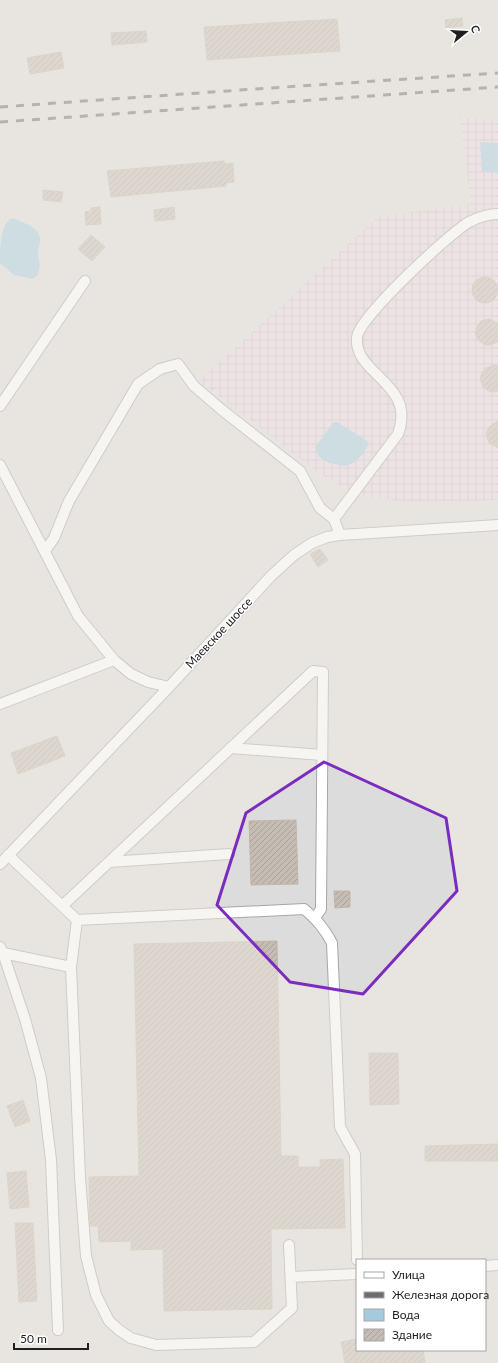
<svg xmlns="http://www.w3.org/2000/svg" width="498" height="1363" font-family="Lato,sans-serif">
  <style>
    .residential { fill: #dddcdc; fill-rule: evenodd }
    .industrial { fill: url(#industrial-grid) }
    .water { fill: #a5cade }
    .building { fill: url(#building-hatch); stroke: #c2b6a7 }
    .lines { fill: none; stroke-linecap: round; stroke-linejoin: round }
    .minor-casing { stroke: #a6a6a6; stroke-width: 12 }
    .minor { stroke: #fff; stroke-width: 10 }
    .rail { stroke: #6d6d6d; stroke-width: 3; stroke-dasharray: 8 8; stroke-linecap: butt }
    .marked { fill: none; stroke: #7b2cbf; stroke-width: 3; stroke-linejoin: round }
    .labels { text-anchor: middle; stroke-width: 3; stroke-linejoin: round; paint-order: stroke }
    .street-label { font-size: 12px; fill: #1f1f1f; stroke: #fff }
  </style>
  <defs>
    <pattern id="industrial-grid" width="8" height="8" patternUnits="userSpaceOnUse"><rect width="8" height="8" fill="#e9d7e3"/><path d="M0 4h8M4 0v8" fill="none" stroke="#c7b8c2"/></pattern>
    <pattern id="building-hatch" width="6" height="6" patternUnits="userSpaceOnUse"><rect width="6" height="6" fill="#c5bdb4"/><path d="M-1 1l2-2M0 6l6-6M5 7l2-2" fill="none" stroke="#a9a29a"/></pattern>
  </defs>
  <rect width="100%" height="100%" fill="#f0ede5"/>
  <!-- residential -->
  <path class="residential" d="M0 0H498V1363H0ZM357 1260H485V1350H357Z"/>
  <!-- industrial -->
  <path class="industrial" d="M460 117 498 121V500L408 502 363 496 339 485 316 471 199 381 378 217 471 204Z"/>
  <!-- water -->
  <path class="water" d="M480 142 498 143V173L482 171Z
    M13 218 31 226 37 231 40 237V243L38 249V257L40 266 38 275 33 279 14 275 0 263C0 250 0 221 13 218Z
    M334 422H337L369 442C366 452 358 461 349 465 346 466 343 466 340 465 327 463 318 461 315 447Z"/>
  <!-- building -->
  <path class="building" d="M462 18 463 26 446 28 445 20Z
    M337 19 340 51 207 60 204 27Z
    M146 31 147 42 112 45 111 33Z
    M61 52 64 68 30 74 27 58Z
    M224 161 225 164 233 163 234 182 226 183V186L111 197 107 171Z
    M43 190 63 192 61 202 43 200Z
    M100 207 101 224 86 225 85 212 91 211V208Z
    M174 207 175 219 155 221 154 210Z
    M91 235 105 247 92 261 78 249Z
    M472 290a13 13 0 1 1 26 0a13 13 0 1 1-26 0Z
    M489 319 498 323V342L489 345H485L478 340 475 332 478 325 481 321Z
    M494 365 498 366V391L494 392 489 391 483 387 480 378 483 371 486 368Z
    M498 421V448L489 443 486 434 489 427Z
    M320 549 328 560 318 567 310 554Z
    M57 736 65 756 18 774 11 753Z
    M296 820 298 884 251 885 249 821Z
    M334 891H350V907L335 908Z
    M277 941 281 1156H298V1167H320V1160L343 1159 345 1228 271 1229 272 1309 164 1311 163 1249 131 1250V1241L99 1242 98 1226H90L89 1177 139 1176 134 944Z
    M369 1053H398L399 1104 370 1105Z
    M23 1100 30 1121 15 1127 7 1106Z
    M498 1144V1161H425V1146Z
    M26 1171 29 1207 10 1209 7 1173Z
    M15 1223H33L37 1301 19 1302Z
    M357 1339V1350H423L425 1363H345L341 1342Z"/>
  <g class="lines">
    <!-- minor casing -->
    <g class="minor-casing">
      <path id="minor" d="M0 406 85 281
        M0 465 78 616 114 660 131 674 148 682 169 687
        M340 535 334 519 398 434C417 383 353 375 357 337 360 316 449 234 469 222 479 217 487 214 498 214
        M45 551 54 538 69 501 138 384 160 369 178 364 194 386 222 410 300 471 320 508 334 519
        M0 704 114 660
        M230 748 322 755
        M8 855 77 920
        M109 862 229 854
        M0 864 169 687 271 576 294 555 312 543 327 537 340 535 498 525
        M62 906 313 671 323 672 321 909 315 918
        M0 947 3 953 71 967 77 920 304 909C317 920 324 928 332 943L340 1127 355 1154 357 1260
        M3 953 25 1019 41 1078 51 1160 58 1330
        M71 967 80 1177 86 1256 96 1295 109 1321 119 1330 131 1338 156 1345 254 1342 292 1308 289 1245
        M485 1266 498 1265
        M291 1277 357 1274"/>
    </g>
    <!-- minor -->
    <use href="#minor" class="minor"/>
    <!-- rail -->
    <path class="rail" d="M0 107 255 89 498 73
      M0 122 498 87"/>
  </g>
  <!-- marked area -->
  <path d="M0 0H498V1363H0ZM324 762 446 818 457 891 363 994 290 982 217 905 246 813Z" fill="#f0ede5" fill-opacity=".55" fill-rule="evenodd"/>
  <path class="marked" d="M324 762 446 818 457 891 363 994 290 982 217 905 246 813Z"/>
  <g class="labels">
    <!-- street labels -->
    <g class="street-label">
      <text transform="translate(219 633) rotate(-47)" y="4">Маевское шоссе</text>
    </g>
  </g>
  <!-- legend -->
  <rect x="356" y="1259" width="130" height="92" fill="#ffffff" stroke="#a5a5a5"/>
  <rect x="364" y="1272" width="20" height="6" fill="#ffffff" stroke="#a5a5a5"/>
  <text x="392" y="1279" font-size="12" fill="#1f1f1f">Улица</text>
  <rect x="364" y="1292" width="20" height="6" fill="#6d6d6d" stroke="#a5a5a5"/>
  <text x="392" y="1299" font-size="12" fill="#1f1f1f">Железная дорога</text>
  <rect x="364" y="1309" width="20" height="12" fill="#a5cade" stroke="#a5a5a5"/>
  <text x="392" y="1319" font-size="12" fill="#1f1f1f">Вода</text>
  <rect x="364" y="1329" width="20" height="12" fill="url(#building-hatch)" stroke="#a5a5a5"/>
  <text x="392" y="1339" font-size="12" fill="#1f1f1f">Здание</text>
  <!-- north arrow -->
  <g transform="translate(466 32) rotate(72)" stroke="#ffffff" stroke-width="3" paint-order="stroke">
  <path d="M0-3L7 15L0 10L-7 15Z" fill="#1f1f1f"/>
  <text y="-6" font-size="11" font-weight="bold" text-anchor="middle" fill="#1f1f1f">С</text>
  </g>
  <!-- scale -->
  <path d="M14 1343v6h74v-6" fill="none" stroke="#1f1f1f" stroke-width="2"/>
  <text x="20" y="1343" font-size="12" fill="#1f1f1f" stroke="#ffffff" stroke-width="3" paint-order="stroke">50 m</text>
</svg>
